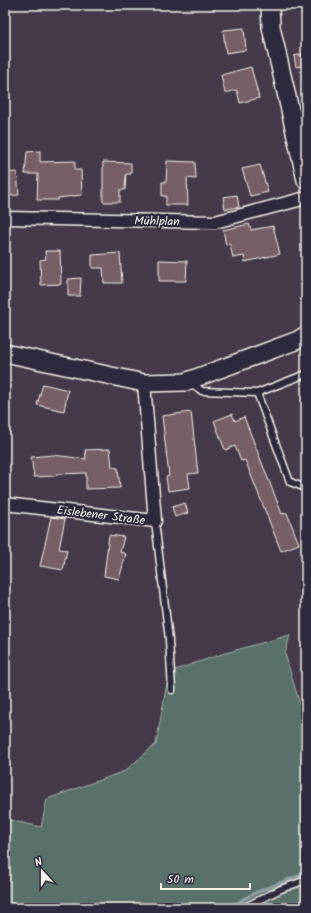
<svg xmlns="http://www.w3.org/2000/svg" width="311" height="913" font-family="Kalam,sans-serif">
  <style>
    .green { fill: #5a706a; stroke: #a7b0a9 }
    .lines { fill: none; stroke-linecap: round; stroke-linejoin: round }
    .stream { stroke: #909ea4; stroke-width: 3.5 }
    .building { fill: #765e66; stroke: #f4f1e8 }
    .lane-casing { stroke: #f4f1e8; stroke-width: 9 }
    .street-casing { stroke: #f4f1e8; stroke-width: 15 }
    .secondary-casing { stroke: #f4f1e8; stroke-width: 20 }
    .lane { stroke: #2f2a3d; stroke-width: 6 }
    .street { stroke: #2f2a3d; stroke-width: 12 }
    .secondary { stroke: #2f2a3d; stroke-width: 17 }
    .labels { text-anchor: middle; stroke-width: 4; stroke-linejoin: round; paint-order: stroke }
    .street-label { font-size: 12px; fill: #f4f1e8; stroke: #2f2a3d }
  </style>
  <rect width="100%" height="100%" fill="#443a49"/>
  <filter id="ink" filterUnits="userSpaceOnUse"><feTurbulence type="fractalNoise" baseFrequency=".025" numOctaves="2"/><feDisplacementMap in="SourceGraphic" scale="8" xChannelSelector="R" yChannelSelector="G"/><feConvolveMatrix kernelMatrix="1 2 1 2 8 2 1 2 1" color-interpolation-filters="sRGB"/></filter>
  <g filter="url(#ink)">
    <!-- green -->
    <path class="green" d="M290 635 285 654 300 705 306 703V908H5V819L41 827 47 799 125 771 156 744 169 672 222 654Z"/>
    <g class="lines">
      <!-- stream -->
      <path class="stream" d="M231 908C251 891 282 883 306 873"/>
    </g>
    <!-- building -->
    <path class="building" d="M244 28 246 50 226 53 223 30Z
      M306 53V65L296 67 294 56Z
      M251 67 259 98 240 103 237 90 225 93 221 75Z
      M40 151V162L75 161V170H81L82 195 58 198V200H37L38 174H25L27 152Z
      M167 161 195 162 196 179 187 178 188 205H166V196H162V182H166Z
      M103 162 131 163V174H126L125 190H120V202H103Z
      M260 165 268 192 250 196 242 169Z
      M17 172 19 195 5 196V173Z
      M237 195 239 207 225 209 223 197Z
      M249 224 251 230 273 226 280 254 245 262 244 256 233 258 230 244 226 245 223 230Z
      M45 251H60L61 284 41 285 40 260 46 259Z
      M120 253 122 283H104L103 268H92V255Z
      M159 260 187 261 186 281H159Z
      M81 278 80 296H68V279Z
      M43 384 68 390 64 411 37 405Z
      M191 412 198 473 188 474 190 488 168 491 166 477 169 476 162 416Z
      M232 414 235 421 244 417 282 514 287 513 299 544 281 551 245 460 241 461 235 446 225 450 214 421Z
      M110 449 112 467 118 468 120 488 86 489V473L57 474 55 476 34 477 31 457 53 455 86 459 85 450Z
      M185 503 188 513 175 517 172 507Z
      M51 517 65 519 59 549 67 550 63 570 40 566Z
      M109 535 124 537 120 552 126 554 119 579 104 576Z"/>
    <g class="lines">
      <!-- lane casing -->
      <g class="lane-casing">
        <path id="lane" d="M306 374 257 393 290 482 306 488
          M191 383 202 391 257 393
          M155 521 169 640 172 690
          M243 908 281 889 306 880"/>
      </g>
      <!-- street casing -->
      <g class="street-casing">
        <path id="street" d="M5 218 215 222 306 198
          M5 504 155 521 144 383"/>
      </g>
      <!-- secondary casing -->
      <g class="secondary-casing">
        <path id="secondary" d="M270 5 271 27 306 180
          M5 353 144 383 185 382 298 340 306 335"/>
      </g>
      <!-- lane -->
      <use href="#lane" class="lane"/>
      <!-- street -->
      <use href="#street" class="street"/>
      <!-- secondary -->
      <use href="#secondary" class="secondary"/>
    </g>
  </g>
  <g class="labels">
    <!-- street labels -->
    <g class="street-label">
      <text transform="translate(157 221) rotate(1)" y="4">Mühlplan</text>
      <text transform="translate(101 515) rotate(7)" y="4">Eislebener Straße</text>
    </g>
  </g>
  <!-- margin -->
  <rect width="311" height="913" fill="none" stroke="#2f2a3d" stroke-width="20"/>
  <rect x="10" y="10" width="291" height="893" fill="none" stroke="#f4f1e8" stroke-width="1.5" filter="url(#ink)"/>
  <!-- north arrow -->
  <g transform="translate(42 871) rotate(339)" stroke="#2f2a3d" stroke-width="3" paint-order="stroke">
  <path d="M0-3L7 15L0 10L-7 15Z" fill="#f4f1e8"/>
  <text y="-6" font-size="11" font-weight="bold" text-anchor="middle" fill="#f4f1e8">N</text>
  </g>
  <!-- scale -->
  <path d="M161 883v6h89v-6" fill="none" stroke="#f4f1e8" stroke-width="2"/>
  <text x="167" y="883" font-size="12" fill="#f4f1e8" stroke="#2f2a3d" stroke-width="3" paint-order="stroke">50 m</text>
</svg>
